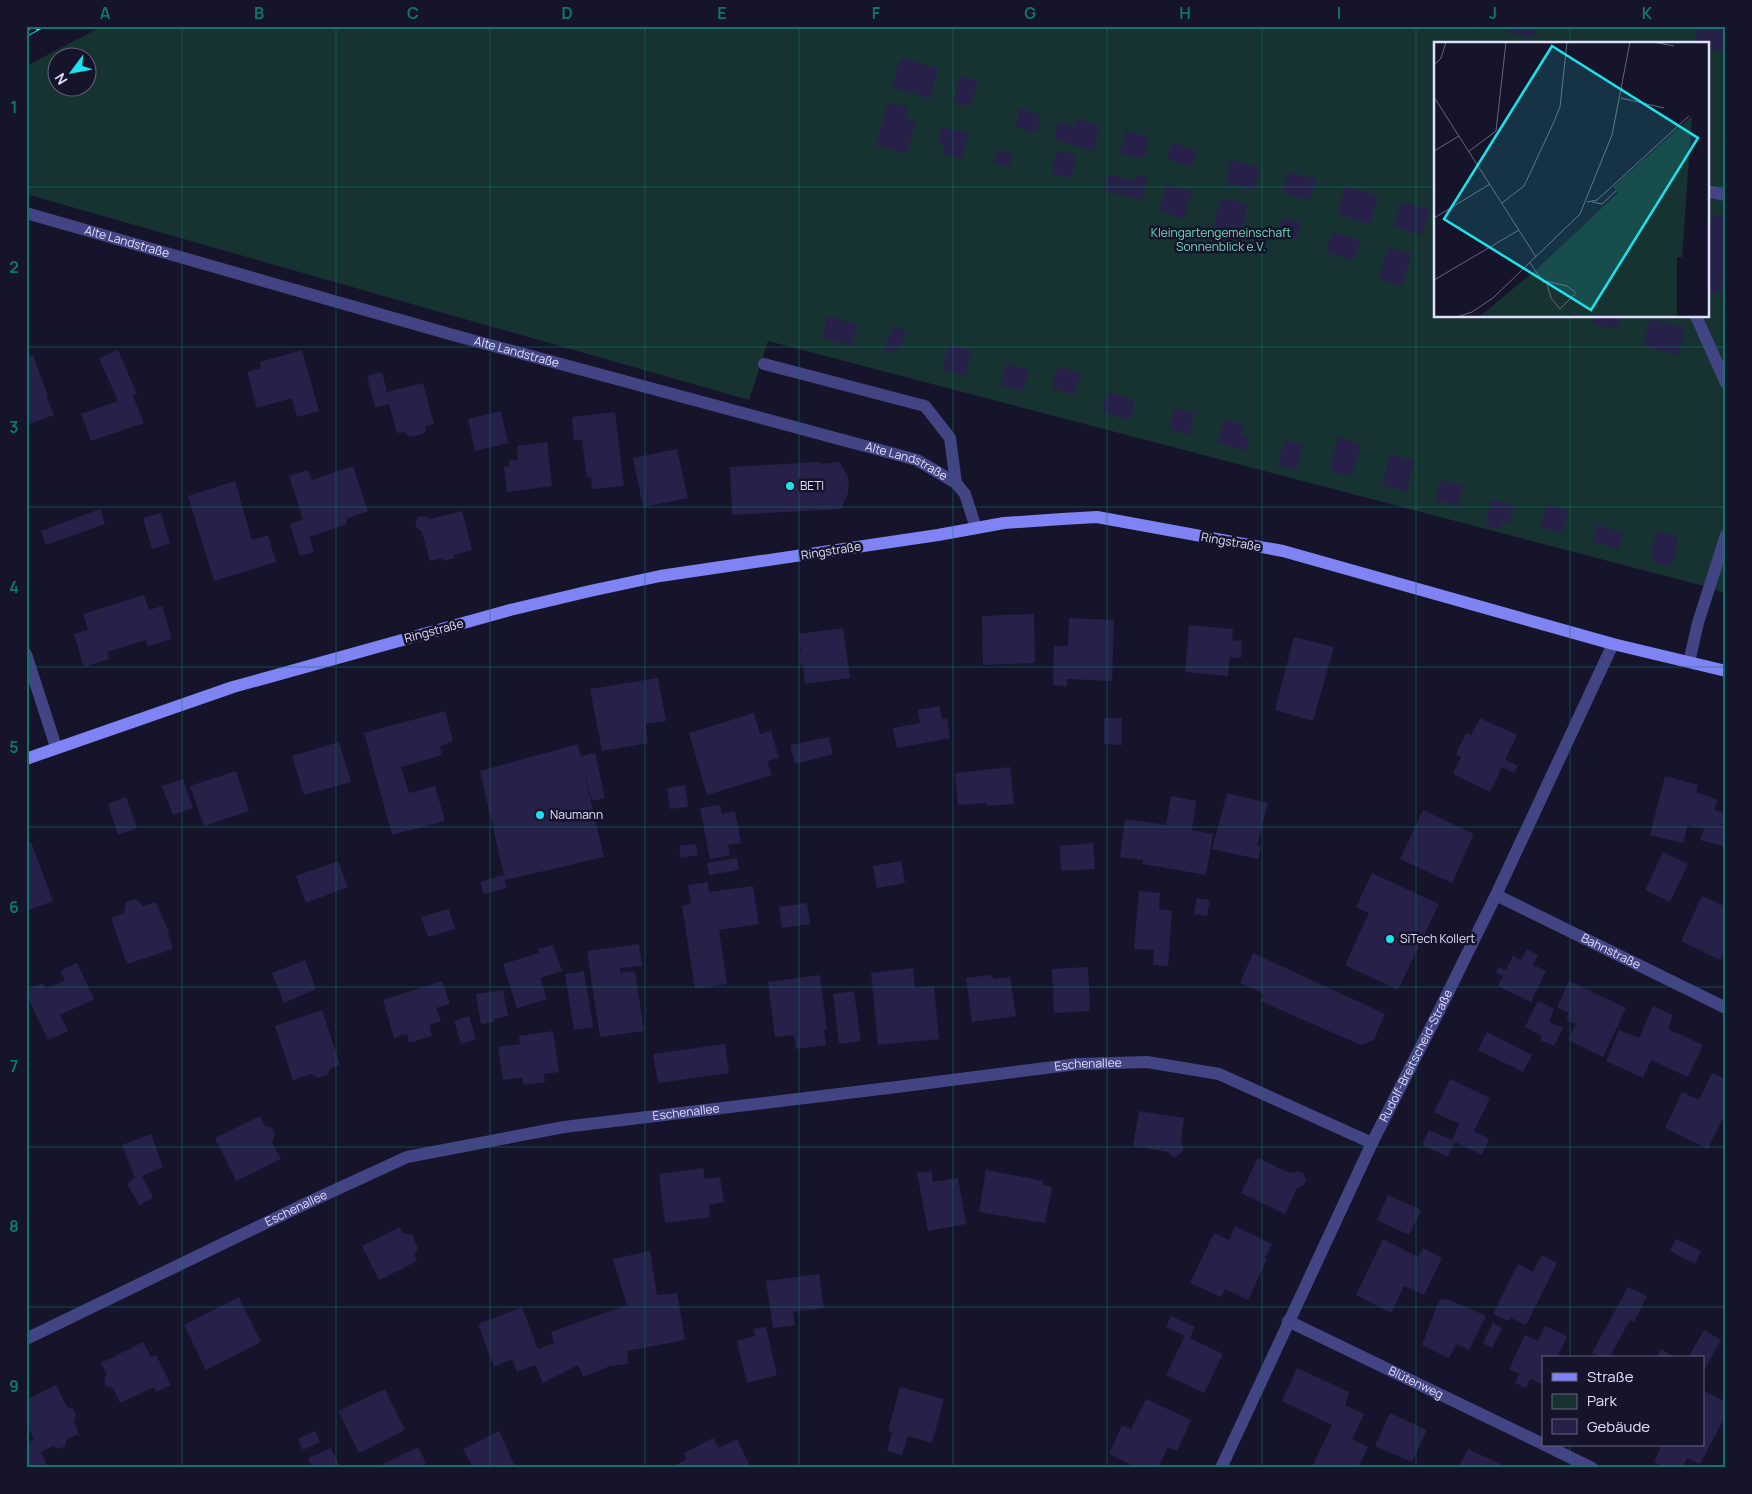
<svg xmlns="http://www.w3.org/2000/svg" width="1752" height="1494" font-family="Manrope,sans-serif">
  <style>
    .green { fill: #173331; fill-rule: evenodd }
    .building { fill: #272149 }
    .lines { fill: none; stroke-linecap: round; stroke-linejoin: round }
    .lane { stroke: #434484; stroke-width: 12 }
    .street { stroke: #434484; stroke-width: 12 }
    .secondary { stroke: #7f83f4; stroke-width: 12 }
    .rail-casing { stroke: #1de2eb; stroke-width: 5.5 }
    .rail { stroke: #16142a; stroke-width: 4; stroke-dasharray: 11; stroke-linecap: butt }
    .grid { fill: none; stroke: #0f766e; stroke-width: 1; stroke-opacity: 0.55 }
    .poi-dot { fill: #1de2eb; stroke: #16142a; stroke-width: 2 }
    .labels { text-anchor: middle; stroke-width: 5; stroke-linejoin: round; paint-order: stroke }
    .park-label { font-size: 12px; fill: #70d7b7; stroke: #16142a }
    .street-label { font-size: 12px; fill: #e1dffc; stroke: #16142a }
    .poi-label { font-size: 12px; fill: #e1dffc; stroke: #16142a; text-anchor: start }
    .inset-road { fill: none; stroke: #67657e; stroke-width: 1 }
    .view { fill: #1de2eb; fill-opacity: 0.15; stroke: #1de2eb; stroke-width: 2.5 }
    .inset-edge { fill: none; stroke: #e1dffc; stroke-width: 2.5 }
    .neatline { fill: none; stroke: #0f766e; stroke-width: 2 }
    .grid-label { font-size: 16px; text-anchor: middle; font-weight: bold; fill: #0f766e }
  </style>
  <rect width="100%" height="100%" fill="#16142a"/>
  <!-- green -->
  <path class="green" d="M103 26H1726V593L1700 585 768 341 749 400 26 194V66ZM1436 44H1708V316H1436ZM58 58H88V88H58Z"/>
  <!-- building -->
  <path class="building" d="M1463 26H1477L1476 31Z
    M1508 26H1536L1533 38 1506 32Z
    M1699 26H1726V37L1722 52 1708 48V44H1694Z
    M900 58 938 68 930 98 892 88Z
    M960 76 978 81 970 107 953 102Z
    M888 102 908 108 905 118 916 121 907 154 876 145Z
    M1020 108 1041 115 1036 133 1015 126Z
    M1076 119 1100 125 1093 151 1054 139 1059 122 1074 127Z
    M941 127 968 133 962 159 942 154 944 144 938 143Z
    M1125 131 1149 137 1144 159 1120 153Z
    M1171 143 1197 150 1192 167 1167 159Z
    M998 149 1012 153 1009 167 994 163Z
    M1056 151 1076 155 1071 178 1051 173Z
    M1231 160 1260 168 1254 190 1226 183Z
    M1288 172 1316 179 1310 200 1282 193Z
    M1107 174 1134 181 1136 175 1147 177 1142 200 1103 191Z
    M1167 184 1192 191 1184 219 1159 211Z
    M1345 186 1378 196 1370 224 1337 214Z
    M1221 198 1248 204 1240 234 1213 227Z
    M1401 202 1430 210 1422 235 1393 226Z
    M1714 214 1726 217V282L1724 281 1720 295 1708 292V236Z
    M1282 218 1301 223 1297 238 1278 234Z
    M1332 232 1360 240 1355 260 1326 252Z
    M1387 247 1411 254 1402 286 1379 279Z
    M827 316 857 324 852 346 822 338Z
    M1594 316H1620L1617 329 1592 324Z
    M1650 319 1685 328 1678 355 1643 346Z
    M892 326 906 330 900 351 894 349 893 353 884 351Z
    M949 344 972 351 965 376 942 370Z
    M26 345 30 356 33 355 48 396H46L54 415 26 425Z
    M118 350 137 394 133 396 144 423 91 441 81 414 118 401 99 358Z
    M302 350 319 411 297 417 292 398 257 408 247 372 261 368 260 362Z
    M1006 364 1029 370 1023 391 1000 385Z
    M1058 367 1081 373 1074 395 1052 388Z
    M382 372 387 392 423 383 434 424 426 426 425 433 410 437 404 432 397 433 389 404 375 407 367 376Z
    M1107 392 1135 400 1130 420 1101 412Z
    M1175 408 1195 413 1189 435 1169 429Z
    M501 411 508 443 475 451 468 419Z
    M615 412 624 486 592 489 591 477 587 478 582 440H574L572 417Z
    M1224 419 1244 425 1241 434 1250 436 1245 451 1217 442Z
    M1338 437 1361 444 1351 477 1329 470Z
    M1284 440 1303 445 1297 470 1278 466Z
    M547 442 552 486 507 492 504 467 510 466 509 461 518 460 517 446Z
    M677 449 688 498 643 507 633 458Z
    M1390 454 1414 461 1406 492 1382 485Z
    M820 462V464L840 462 849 479 848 493 841 509 732 515 730 467Z
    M353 466 368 511 346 519 347 524 309 537 314 552 300 556 290 524 303 519 289 476 308 470 312 480Z
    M1441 480 1464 486 1458 506 1436 500Z
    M235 481 252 540 268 535 276 562 214 581 188 496Z
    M1492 499 1514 505 1509 524 1502 522 1500 530 1484 525Z
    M1547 504 1568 510 1562 533 1540 527Z
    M100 509 105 524 46 545 41 531Z
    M462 511 472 550 454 555 455 558 443 561V558L430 561 422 532 417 528 415 523 418 517 425 516 430 519Z
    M161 513 170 543 152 549 143 518Z
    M1597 525 1623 532 1619 549 1592 542Z
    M1656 531 1679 537 1671 567 1652 562 1654 553 1650 551Z
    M144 595 149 610 162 606 172 639 148 646 146 640 107 652 109 659 84 667 74 634 88 630 83 614Z
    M1034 614 1035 663 983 665 982 616Z
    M1069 618 1114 620 1112 681 1067 679V686L1053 685 1054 646H1068Z
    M1189 625 1233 629 1232 640 1242 641 1241 658 1230 657 1228 676 1185 672Z
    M843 628 850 678 805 684 803 666 800 664 799 653 801 650 798 634Z
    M1294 637 1334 647 1313 721 1275 710Z
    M658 678 666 721 645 724 648 743 602 751 590 689Z
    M939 706 942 719 947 718 950 738 897 748 893 728 920 723 918 710Z
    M445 711 453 741 440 746 442 755 401 767 409 793 435 786 445 821 392 835 364 733Z
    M754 713 760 734 771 731 779 758 767 761 772 775 707 795 689 733Z
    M1104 718H1122V745L1104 744Z
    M1480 718 1517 735 1505 760 1518 766 1514 773 1502 767 1490 792 1453 774 1461 757 1456 754 1466 733 1471 735Z
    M829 737 833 754 795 764 790 745Z
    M339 742 351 782 304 795 292 756Z
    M578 744 581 756 595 753 605 798 592 801 581 759 604 857 505 880 480 771Z
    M1010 767 1014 804 987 806V803L958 805 955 773Z
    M236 771 249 811 204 826 190 786Z
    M1665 776 1698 785 1696 792 1718 800 1714 810 1726 813V847L1700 840 1704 829 1688 825 1683 843 1650 835Z
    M183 779 193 808 173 815 162 786Z
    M685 785 688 807 670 809 667 788Z
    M1227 793 1268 803 1257 845 1261 846 1258 859 1212 849Z
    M1171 796 1196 801 1192 830 1213 834 1206 875 1143 864V860L1120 857 1125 819 1166 825Z
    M126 797 137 828 118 835 108 804Z
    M720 805 722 814 735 811 741 843 728 845 730 855 710 859 700 808Z
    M1423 810 1474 834 1452 883 1400 859Z
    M31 842 53 901 26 911V844Z
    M1093 843 1095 869 1061 871 1060 846Z
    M696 844 698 855 681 858 679 846Z
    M1663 852 1688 864 1670 902 1645 890Z
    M737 858 739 870 709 875 707 863Z
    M338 861 348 887 306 903 296 876Z
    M901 861 905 883 877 888 873 866Z
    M1372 873 1439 904 1398 990 1345 965 1369 913 1356 907Z
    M503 875 507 888 484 894 480 882Z
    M708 882 709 892 753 886 759 924 719 930 727 984 695 989 682 906 691 904 688 885Z
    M1139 891 1160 893 1159 909 1172 911 1168 966 1153 965 1154 950 1134 949Z
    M1702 896 1726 907V948L1720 960 1681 941Z
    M1197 898 1210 900 1207 916 1194 914Z
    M136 899 143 906 156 902 169 932 168 934 173 949 127 964 111 918 124 913 126 902Z
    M807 903 810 924 782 928 779 907Z
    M449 909 455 929 428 937 421 917Z
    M639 944 642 966 620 968 621 973 635 971 644 1031 600 1037 587 951Z
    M553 945 562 971 540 978 547 999 517 1008 503 964 539 953 538 949Z
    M1527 949 1538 955 1533 965 1546 971 1531 1002 1498 986 1503 976 1496 973 1499 967 1506 970 1513 956 1521 960Z
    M1253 953 1385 1014 1374 1040 1361 1045 1260 1001 1264 994 1240 983Z
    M305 960 316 989 284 1003 272 973Z
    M77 963 94 999 60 1015 68 1031 48 1040 26 994V990L42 983 46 989 65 980 60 971Z
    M1088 967 1090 1011 1054 1013 1052 969Z
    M913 968 915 988 934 986 939 1039 878 1045 871 973Z
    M584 971 593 1027 574 1030 565 974Z
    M820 975 827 1029 824 1030 826 1045 796 1049 794 1035 775 1037 768 982Z
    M990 975 995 979 1010 977 1016 1016 972 1022 966 978Z
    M442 981 450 1004 436 1008 441 1021 429 1025 432 1036 409 1043 407 1034 394 1038 383 1000Z
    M1569 981 1626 1008 1603 1057 1568 1040 1576 1024 1566 1020 1569 1013 1557 1007Z
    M503 990 508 1016 494 1019V1022L481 1024 476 994Z
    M854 991 861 1041 839 1044 833 994Z
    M1538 1001 1554 1009 1549 1022 1563 1028 1554 1046 1540 1040 1542 1036 1525 1027Z
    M1653 1006 1673 1015 1668 1029 1703 1045 1688 1077 1651 1060 1643 1078 1606 1061 1619 1030 1639 1038Z
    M322 1010 340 1065 331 1068 327 1075 318 1078 311 1074 293 1080 275 1026Z
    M469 1016 476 1039 461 1044 454 1021Z
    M553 1031 559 1072 544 1074 545 1082 524 1085 522 1077 503 1080 498 1047 520 1044 519 1036Z
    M1487 1032 1532 1055 1523 1072 1478 1050Z
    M725 1044 729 1073 658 1083 653 1054Z
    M1712 1073 1726 1079V1112L1708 1149 1665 1128 1682 1092 1699 1100Z
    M1450 1079 1490 1098 1474 1131 1489 1139 1482 1155 1455 1142 1448 1157 1422 1145 1429 1130 1452 1140 1459 1124 1434 1112Z
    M1139 1111 1184 1118 1181 1141 1184 1150 1176 1157 1171 1156 1168 1152 1133 1146Z
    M260 1116 264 1125 272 1128 275 1134 272 1142 281 1159 236 1181 215 1138Z
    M151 1134 163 1167 142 1176 153 1198 139 1205 127 1184 135 1178 122 1145Z
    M1258 1158 1290 1173 1298 1171 1304 1174 1306 1180 1303 1186 1297 1188 1285 1214 1241 1193Z
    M703 1168 705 1179 720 1177 724 1202 709 1205 710 1217 665 1223 659 1174Z
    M986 1170 1043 1181V1185L1052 1187 1045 1223 979 1212Z
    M932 1171 933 1182 958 1178 966 1224 928 1231 917 1173Z
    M1388 1195 1421 1210 1409 1235 1377 1220Z
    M1235 1226 1272 1244 1265 1258 1267 1259 1248 1300 1225 1289 1221 1297 1190 1283 1214 1233 1229 1240Z
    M400 1227 404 1234H412L418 1248 414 1255 417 1261 379 1280 362 1246Z
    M1383 1239 1418 1257 1423 1248 1442 1258 1424 1295 1404 1286 1391 1313 1356 1295Z
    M1676 1239 1701 1251 1695 1264 1670 1251Z
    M650 1251 657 1295 677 1293 685 1340 627 1351 628 1364 610 1366 583 1377 578 1365 543 1383 535 1365 517 1372 512 1359 494 1367 478 1324 522 1307 538 1349 554 1343 551 1332 627 1305 613 1259Z
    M1542 1255 1557 1263 1526 1325 1511 1318 1508 1321 1493 1314 1518 1264 1533 1272Z
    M819 1274 824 1308 793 1312 795 1325 773 1328 766 1281Z
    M1628 1287 1647 1296 1634 1322 1630 1320 1609 1358H1600L1592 1353Z
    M239 1297 261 1342 206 1370 184 1325Z
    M1447 1299 1486 1316 1469 1350 1456 1344 1449 1358 1422 1345 1439 1300Z
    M1171 1316 1195 1327 1190 1338 1223 1354 1204 1393 1166 1375 1185 1336 1166 1327Z
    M1493 1323 1502 1328 1492 1348 1483 1343Z
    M1545 1326 1567 1336 1557 1358H1543V1385L1530 1379 1526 1388 1515 1383 1519 1374 1509 1369 1525 1335 1538 1341Z
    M766 1327 777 1375 747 1383 737 1341 755 1336 753 1329Z
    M1704 1330 1721 1340 1703 1372V1358H1688Z
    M143 1342 151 1357 156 1355 171 1385 156 1392 154 1387 120 1403 113 1388 106 1386 104 1378 107 1375 101 1363Z
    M1661 1349 1676 1358H1656Z
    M1297 1368 1349 1392 1345 1405 1364 1414 1352 1439 1368 1447 1358 1468H1319L1313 1465 1332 1425 1282 1401Z
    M56 1385 67 1407 73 1409 76 1415 74 1422 79 1434 67 1439 65 1446 59 1449 53 1446 41 1452 48 1468H26V1443L34 1439 26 1423V1400Z
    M900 1387 944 1399 932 1443 908 1436 902 1455 887 1451 892 1432 888 1431Z
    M385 1389 405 1430 359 1453 338 1411Z
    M1703 1390 1726 1402V1415L1700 1464 1687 1458 1682 1468H1665L1654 1462 1662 1445H1703Z
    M1146 1399 1191 1420 1177 1451 1168 1447 1158 1468H1137L1109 1454 1122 1425 1131 1429Z
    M1390 1413 1427 1430 1412 1462 1375 1446Z
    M315 1431 320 1442 303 1450 298 1439Z
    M499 1431 516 1468H473L463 1449Z
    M713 1438 719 1448 737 1439 751 1468H670L687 1459 684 1453Z
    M418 1447 426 1463 417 1468H375Z
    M331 1448 340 1468H312L308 1458Z
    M1468 1449 1504 1466 1503 1468H1458Z"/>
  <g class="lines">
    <!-- lane -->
    <path class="lane" d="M1710 192 1726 195
      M1696 316 1726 383
      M764 364 925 406 950 438 956 483
      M1689 662 1698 623 1726 535"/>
    <!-- street -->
    <g class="street">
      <path id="s1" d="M26 213 453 335 917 460 956 483 965 494 976 528"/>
      <path d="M26 654 56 747"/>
      <path id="s2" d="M1496 895 1726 1008"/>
      <path id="s3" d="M1288 1321 1543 1444"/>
      <path id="s4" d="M26 1339 307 1203 407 1157 564 1127 897 1087 1077 1064 1147 1062 1219 1074 1372 1143"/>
      <path d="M1545 1445 1592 1468"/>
      <path id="s5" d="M1221 1468 1372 1143 1440 1009 1496 895 1613 644"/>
    </g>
    <!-- secondary -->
    <path class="secondary" d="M26 759 233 687 510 610 590 591 660 576 938 535 1004 523 1062 519 1097 517 1283 551 1613 644 1726 671"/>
    <!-- rail casing -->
    <g class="rail-casing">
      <path id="rail" d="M26 34 41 26"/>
    </g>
    <!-- rail -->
    <use href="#rail" class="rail"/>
  </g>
  <!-- grid -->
  <path class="grid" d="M182 26V1468M336 26V1468M490 26V1468M645 26V1468M799 26V1468M953 26V1468M1107 26V1468M1262 26V1468M1416 26V1468M1570 26V44M26 187H1436M1708 187H1726M1570 316V1358M26 347H1726M26 507H1726M26 667H1726M26 827H1726M26 987H1726M26 1147H1726M26 1307H1726M1570 1445V1468"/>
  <!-- markers -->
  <g class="poi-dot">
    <circle cx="790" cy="486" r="5"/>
    <circle cx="540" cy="815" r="5"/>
    <circle cx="1390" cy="939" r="5"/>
  </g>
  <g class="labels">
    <!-- park labels -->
    <g class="park-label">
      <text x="1221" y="237">Kleingartengemeinschaft<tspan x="1221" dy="14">Sonnenblick e.V.</tspan></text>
    </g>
    <!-- street labels -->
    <g class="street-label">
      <text dy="4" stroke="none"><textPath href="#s1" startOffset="105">Alte Landstraße</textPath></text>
      <text dy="4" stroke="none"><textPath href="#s1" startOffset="510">Alte Landstraße</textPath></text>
      <text dy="4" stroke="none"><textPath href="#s1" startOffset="915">Alte Landstraße</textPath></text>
      <text transform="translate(1231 542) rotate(10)" y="4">Ringstraße</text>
      <text transform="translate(831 551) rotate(-9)" y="4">Ringstraße</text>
      <text transform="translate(434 631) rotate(-15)" y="4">Ringstraße</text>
      <text dy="4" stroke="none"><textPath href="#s2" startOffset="128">Bahnstraße</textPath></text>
      <text dy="4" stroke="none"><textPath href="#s5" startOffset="456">Rudolf-Breitscheid-Straße</textPath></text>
      <text dy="4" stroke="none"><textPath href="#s4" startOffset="1110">Eschenallee</textPath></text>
      <text dy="4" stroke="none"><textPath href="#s4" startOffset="705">Eschenallee</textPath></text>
      <text dy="4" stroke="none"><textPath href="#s4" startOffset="300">Eschenallee</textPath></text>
      <text dy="4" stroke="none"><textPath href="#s3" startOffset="142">Blütenweg</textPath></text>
    </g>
    <!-- poi labels -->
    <g class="poi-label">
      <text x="800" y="490">BETI</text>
      <text x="550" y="819">Naumann</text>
      <text x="1400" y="943">SiTech Kollert</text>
    </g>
  </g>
  <!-- overview -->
  <g transform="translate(1434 42)">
    <rect width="275" height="275" fill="#16142a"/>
    <path d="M258 74 248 215H243V275H45L103 227 184 151 179 145Z" fill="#173331"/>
    <path class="inset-road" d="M219 0 240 4M0 23 7 16 12 0M0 55 102 215M187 56 230 66M0 109 25 94M34 110 62 89 72 0M153 160 163 158 255 74M158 160 168 162 182 149M68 161 90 144 119 82 126 65 133 0M0 176 56 142M96 221 110 241M0 238 85 188M112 239 117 256 126 267 141 252M112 239 133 244 142 251M23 275 38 270 59 256 146 172 178 93 196 0"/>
    <path class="view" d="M118 4 264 96 157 268 10 177Z"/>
    <rect width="275" height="275" class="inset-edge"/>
  </g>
  <!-- border -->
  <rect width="1752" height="1494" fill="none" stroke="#16142a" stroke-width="55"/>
  <!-- legend -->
  <rect x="1542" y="1356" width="162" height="90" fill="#16142a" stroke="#67657e"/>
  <rect x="1552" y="1373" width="25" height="8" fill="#7f83f4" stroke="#67657e"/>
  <text x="1587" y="1382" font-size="15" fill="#e1dffc">Straße</text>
  <rect x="1552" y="1394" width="25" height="15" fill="#173331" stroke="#67657e"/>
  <text x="1587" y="1406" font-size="15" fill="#e1dffc">Park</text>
  <rect x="1552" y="1419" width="25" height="15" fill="#272149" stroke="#67657e"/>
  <text x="1587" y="1432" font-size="15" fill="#e1dffc">Gebäude</text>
  <!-- north arrow -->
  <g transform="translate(72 72) rotate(238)"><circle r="24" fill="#16142a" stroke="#67657e"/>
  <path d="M0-4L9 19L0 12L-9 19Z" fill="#1de2eb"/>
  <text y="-8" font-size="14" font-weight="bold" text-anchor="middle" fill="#e1dffc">N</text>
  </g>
  <rect x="28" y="28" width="1696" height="1438" class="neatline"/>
  <g class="grid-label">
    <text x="105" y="19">A</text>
    <text x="259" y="19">B</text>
    <text x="413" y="19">C</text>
    <text x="567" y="19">D</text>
    <text x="722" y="19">E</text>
    <text x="876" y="19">F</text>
    <text x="1030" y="19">G</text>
    <text x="1185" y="19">H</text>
    <text x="1339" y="19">I</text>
    <text x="1493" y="19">J</text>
    <text x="1647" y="19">K</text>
    <text x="14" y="113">1</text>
    <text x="14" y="273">2</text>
    <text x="14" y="433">3</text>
    <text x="14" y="593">4</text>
    <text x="14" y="753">5</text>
    <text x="14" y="913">6</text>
    <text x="14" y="1072">7</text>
    <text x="14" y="1232">8</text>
    <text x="14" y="1392">9</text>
  </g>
</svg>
